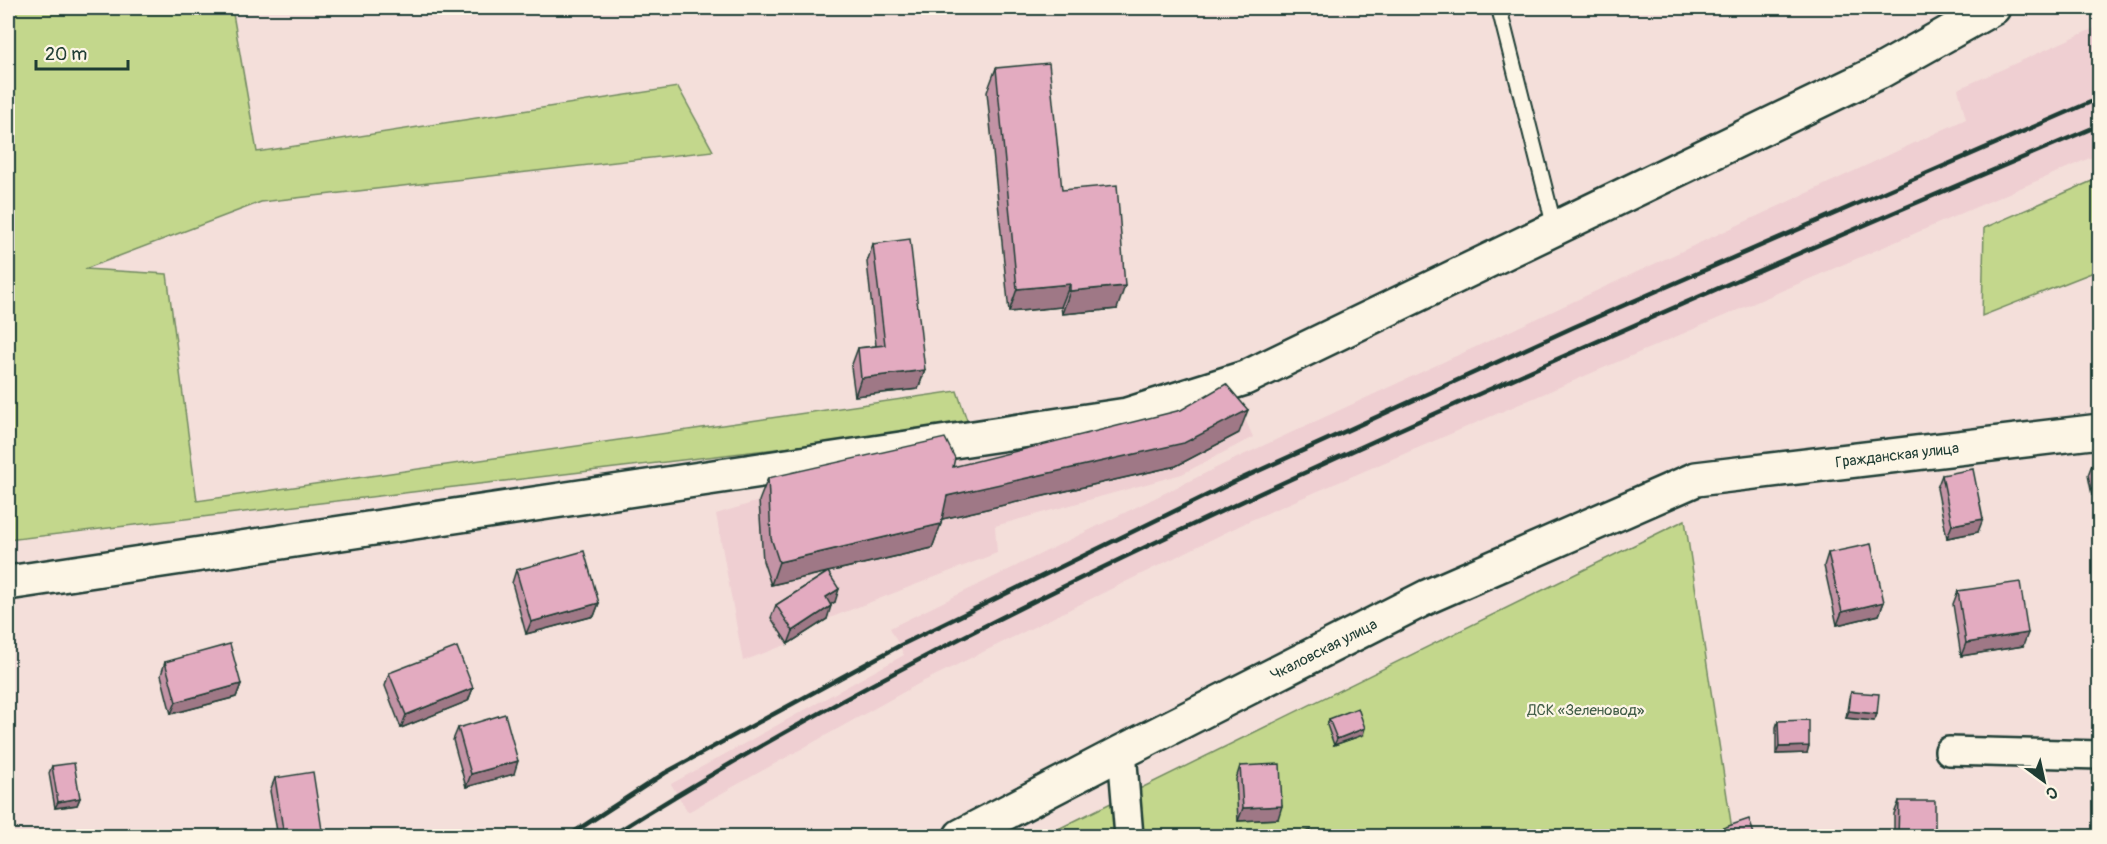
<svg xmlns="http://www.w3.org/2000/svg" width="2107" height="844" font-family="Pangolin,sans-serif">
	<rect width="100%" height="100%" fill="#f4dfda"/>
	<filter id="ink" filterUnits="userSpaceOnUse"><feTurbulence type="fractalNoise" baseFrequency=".0167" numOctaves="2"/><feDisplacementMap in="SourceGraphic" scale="12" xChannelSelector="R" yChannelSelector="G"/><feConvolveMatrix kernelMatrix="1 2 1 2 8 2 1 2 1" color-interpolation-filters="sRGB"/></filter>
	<g filter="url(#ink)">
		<!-- built -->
		<g fill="#efcfd2">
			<polygon points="2099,26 2099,154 1251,520 920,683 688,812 671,784 904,655 890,628 1226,463 1966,119 1958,89"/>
			<polygon points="1231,387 1253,437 1182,474 995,526 997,553 827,619 788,644 743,661 716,514 759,501 936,462 1137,425"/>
		</g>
		<!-- green -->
		<g fill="#c3d78c" stroke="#718a60" stroke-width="1.5">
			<polygon points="8,8 232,8 257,152 678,87 713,151 261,202 85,269 167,274 197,501 957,391 969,426 8,540"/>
			<polygon points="2099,178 2099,270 1982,316 1984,228"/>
			<polygon points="1685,520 1733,836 1044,836"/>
		</g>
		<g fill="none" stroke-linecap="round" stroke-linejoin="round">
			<!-- lane casing -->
			<g stroke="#1f3d34" stroke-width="18">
				<polyline id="lane" points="1499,8 1555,229"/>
			</g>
			<!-- street casing -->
			<g stroke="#1f3d34" stroke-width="32">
				<g id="street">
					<polyline points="1949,751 2100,755"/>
					<polyline points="1122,752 1129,836"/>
				</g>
			</g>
			<!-- secondary casing -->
			<g stroke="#1f3d34" stroke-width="38">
				<g id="secondary">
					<polyline points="8,583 1127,415 1245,378 1879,72 1993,8"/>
					<path id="s1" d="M 961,836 L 1122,752 L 1429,596 L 1696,479 L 2100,431"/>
				</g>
			</g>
			<!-- lane -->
			<use href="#lane" stroke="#fcf5e5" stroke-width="14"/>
			<!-- street -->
			<use href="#street" stroke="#fcf5e5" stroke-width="27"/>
			<!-- secondary -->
			<use href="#secondary" stroke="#fcf5e5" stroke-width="33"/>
			<!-- rail -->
			<g stroke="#1f3d34" stroke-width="4.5">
				<polyline points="568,836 665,773 899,646 1234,482 1574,327 2100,98"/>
				<path d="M 611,836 C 858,680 1126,553 1392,433 C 1627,327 1862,225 2100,125"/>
			</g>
		</g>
		<!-- wall -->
		<g fill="#c393a5" stroke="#1f3d34" stroke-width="1.5">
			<polygon points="996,68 1062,190 1117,309 1062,314 1061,307 1009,312 987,92"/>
			<polygon points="873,244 925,370 918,389 855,396 851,367 858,348 876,346 867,262"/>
			<polygon points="1239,433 1176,466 942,519 932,548 828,572 835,602 830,604 827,619 788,644 771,618 776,605 828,572 771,585 763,561 759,501 768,478 953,467"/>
			<polygon points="2100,461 2100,493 2092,495 2088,475 2093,462"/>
			<polygon points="1942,475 1978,532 1947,538 1937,488"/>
			<polygon points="1828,553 1884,602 1879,615 1837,625 1824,566"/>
			<polygon points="516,570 599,603 594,616 526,634 512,583"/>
			<polygon points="1958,591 2023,646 1961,656 1953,604"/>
			<polygon points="165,662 241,684 236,697 171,714 161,675"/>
			<polygon points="389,673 473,688 468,701 401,728 385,686"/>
			<polygon points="1851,692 1877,714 1874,721 1846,718 1849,698"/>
			<polygon points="1329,719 1363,735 1334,745 1327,725"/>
			<polygon points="1778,721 1807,753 1776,754 1776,727"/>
			<polygon points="458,728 514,774 466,787 453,740"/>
			<polygon points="52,766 80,798 77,805 55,808 49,773"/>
			<polygon points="1240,766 1278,819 1238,821 1236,779"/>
			<polygon points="275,778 322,830 320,837 278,837 270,791"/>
			<polygon points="1899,801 1935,837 1894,837 1894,814"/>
		</g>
		<!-- shaded-wall -->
		<g fill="#9f7886" stroke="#1f3d34" stroke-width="1.5">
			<polygon points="1070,284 1061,307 1009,312 1017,289"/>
			<polygon points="1125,286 1117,309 1062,314 1070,291"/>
			<polygon points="925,370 918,389 855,396 861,378"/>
			<polygon points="1248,410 1239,433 1176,466 938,520 947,496"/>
			<polygon points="2100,481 2100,493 2092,495 2097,482"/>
			<polygon points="1983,519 1978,532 1947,538 1952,525"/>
			<polygon points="941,524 932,548 771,585 779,562"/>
			<polygon points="839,589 835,602 821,610 826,597"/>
			<polygon points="1884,602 1879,615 1837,625 1842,612"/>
			<polygon points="599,603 594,616 526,634 531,622"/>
			<polygon points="831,606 827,619 788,644 793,631"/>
			<polygon points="2028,633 2023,646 1961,656 1966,643"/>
			<polygon points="241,684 236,697 171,714 176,702"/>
			<polygon points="473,688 468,701 401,728 406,715"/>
			<polygon points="1849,711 1877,714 1874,721 1846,718"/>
			<polygon points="1365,728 1363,735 1334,745 1337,739"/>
			<polygon points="1809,746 1807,753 1776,754 1779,747"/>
			<polygon points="518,761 514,774 466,787 471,774"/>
			<polygon points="80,798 77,805 55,808 58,802"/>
			<polygon points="1282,806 1278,819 1238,821 1243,808"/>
			<polygon points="322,830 320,837 284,837"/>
		</g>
		<!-- building -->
		<g fill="#e3abc0" stroke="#1f3d34" stroke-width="1.5">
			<polygon points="1049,63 1062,190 1117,185 1125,286 1070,291 1070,284 1017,289 996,68"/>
			<polygon points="910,239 925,370 861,378 858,348 885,345 873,244"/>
			<polygon points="1226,384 1248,410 1184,443 947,496 941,524 779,562 771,538 768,478 945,438 955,458 953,467 1181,410"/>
			<polygon points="2100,461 2100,481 2097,482 2093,462"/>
			<polygon points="1973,469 1983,519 1952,525 1942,475"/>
			<polygon points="1871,544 1884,602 1842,612 1828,553"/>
			<polygon points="584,551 599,603 531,622 516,570"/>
			<polygon points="828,572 839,589 826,597 831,606 793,631 776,605"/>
			<polygon points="2020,582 2028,633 1966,643 1958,591"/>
			<polygon points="230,644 241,684 176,702 165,662"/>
			<polygon points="457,647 473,688 406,715 389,673"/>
			<polygon points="1851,692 1879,694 1877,714 1849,711"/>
			<polygon points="1358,708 1365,728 1337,739 1329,719"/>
			<polygon points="505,714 518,761 471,774 458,728"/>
			<polygon points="1809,720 1809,746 1779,747 1778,721"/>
			<polygon points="74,763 80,798 58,802 52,766"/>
			<polygon points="1280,764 1282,806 1243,808 1240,766"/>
			<polygon points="313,772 322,830 284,836 275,778"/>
			<polygon points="1899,801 1935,801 1935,837 1898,837"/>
			<polygon points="1749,819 1755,837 1715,837 1714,831"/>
			<polygon points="1311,830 1313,837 1285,837"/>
		</g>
	</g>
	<g text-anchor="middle" stroke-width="4.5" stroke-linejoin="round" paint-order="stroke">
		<!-- street labels -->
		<g font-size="15" fill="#1f3d34" stroke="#fcf5e5">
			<text dy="5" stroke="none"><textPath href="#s1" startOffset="1020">Гражданская улица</textPath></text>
			<text dy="5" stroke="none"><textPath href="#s1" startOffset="408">Чкаловская улица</textPath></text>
		</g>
		<!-- park labels -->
		<g font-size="15" fill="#405c46" stroke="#fcf5e5">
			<text x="1586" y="715">ДСК «Зеленовод»</text>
		</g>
	</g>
	<!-- margin -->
	<rect width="2107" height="844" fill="none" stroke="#fcf5e5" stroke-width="30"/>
	<rect x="15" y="15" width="2077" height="814" fill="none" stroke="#1f3d34" stroke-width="2" filter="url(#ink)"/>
	<!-- north arrow -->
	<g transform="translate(2044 781) rotate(147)" stroke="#fcf5e5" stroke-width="4.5" paint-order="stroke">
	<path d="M0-4.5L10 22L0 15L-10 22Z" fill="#1f3d34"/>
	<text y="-9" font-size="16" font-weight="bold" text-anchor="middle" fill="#1f3d34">С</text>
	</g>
	<!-- scale -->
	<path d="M36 60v9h92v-9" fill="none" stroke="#1f3d34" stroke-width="3"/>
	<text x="45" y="60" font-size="18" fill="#1f3d34" stroke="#fcf5e5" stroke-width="4.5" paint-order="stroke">20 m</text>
</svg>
